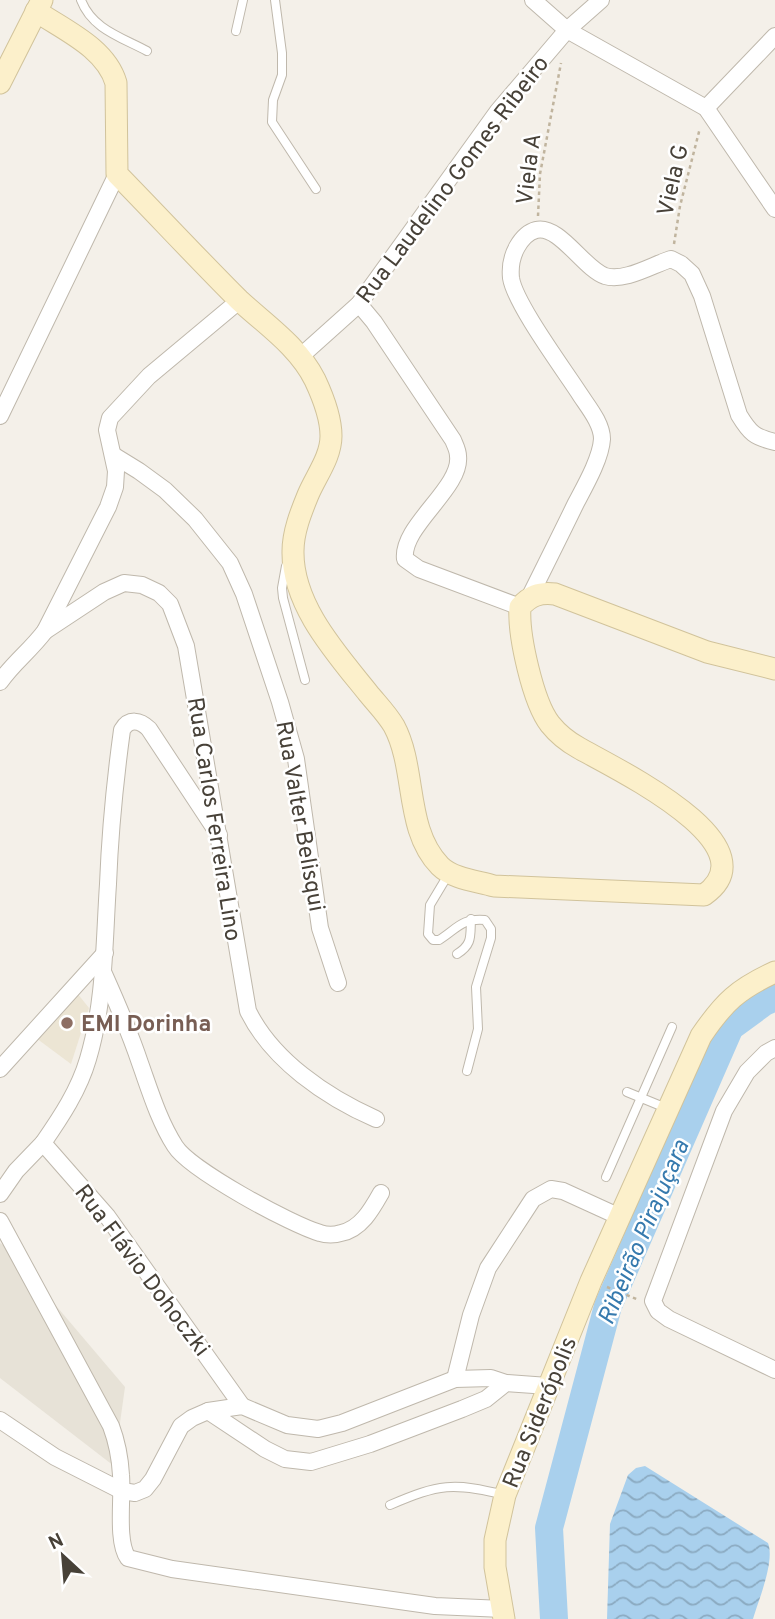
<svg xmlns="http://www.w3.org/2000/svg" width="775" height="1619" font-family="Overpass,sans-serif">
	<defs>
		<pattern id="water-waves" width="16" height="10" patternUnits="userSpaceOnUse" patternTransform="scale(1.75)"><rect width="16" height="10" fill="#a9d0ed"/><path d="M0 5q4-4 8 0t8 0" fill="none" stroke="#8baac1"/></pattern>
	</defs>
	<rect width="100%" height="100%" fill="#f4f0e9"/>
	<!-- residential -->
	<polygon fill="#e7e2d7" points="0,1243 7,1248 125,1387 114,1466 0,1378"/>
	<!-- education -->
	<polygon fill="#ece5d4" points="77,993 89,1008 71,1064 36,1038"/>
	<!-- water -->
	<path fill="url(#water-waves)" d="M 645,1466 L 768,1543 C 775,1561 759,1599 753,1619 L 607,1619 L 610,1524 L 628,1475 L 636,1468 Z"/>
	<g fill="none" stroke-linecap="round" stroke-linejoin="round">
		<!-- river -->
		<polyline stroke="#a9d0ed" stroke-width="28" points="554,1619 549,1528 608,1306 730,1027 764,1002 775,997"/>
		<!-- lane casing -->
		<g stroke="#bfb8ac" stroke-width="10">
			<g id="lane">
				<path d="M 81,0 C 92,29 121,37 147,51"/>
				<polyline points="275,0 282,53 282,75 273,100 272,122 316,189"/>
				<polyline points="236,31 243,0"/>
				<polyline points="286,566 282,588 283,598 305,680"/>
				<path d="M 448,875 L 430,905 L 428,934 L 433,940 L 439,940 C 457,929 461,918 485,920 L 491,929 L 491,938 L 476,987 L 478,1029 L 467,1071"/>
				<path d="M 457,954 C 473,944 470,936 471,919"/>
				<polyline points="627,1092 666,1108"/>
				<polyline points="606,1177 672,1027"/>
				<path d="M 390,1505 C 439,1484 453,1482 505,1495"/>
			</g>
		</g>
		<!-- street casing -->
		<g stroke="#bfb8ac" stroke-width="18">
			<g id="street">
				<polyline points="533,0 567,30 706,108 775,209"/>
				<polyline points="706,108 775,36"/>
				<path d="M 359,304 L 374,322 L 453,440 C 455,445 458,450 458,456 C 462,488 401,526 405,559 L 419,569 L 520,607"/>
				<polyline points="301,356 359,304 498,111 567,30 601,0"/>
				<polyline points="0,416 117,174"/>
				<polyline points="113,455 139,471 165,490 195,519 230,563 244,594 280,702 296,759 320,928 338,983"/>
				<path d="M 529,598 C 545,566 561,534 576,503 C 585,486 601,458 602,439 C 602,424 589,408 581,396 C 565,371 515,304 511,278 C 510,268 512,256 517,247 C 521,240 528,232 536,230 C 559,224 584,269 605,276 C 625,282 652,265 671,259 L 681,264 L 692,274 L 702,296 L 739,415 C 750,433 754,437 775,442"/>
				<path d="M 45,631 L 104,592 L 124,583 L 142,585 L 159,593 L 170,604 L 186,646 L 248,1011 C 272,1060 326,1097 376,1119"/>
				<path d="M 0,682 C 13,663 31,650 45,631 L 108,507 L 115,487 L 116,471 L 107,430 L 110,418 L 149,376 L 240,300"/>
				<path d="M 219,835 L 149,729 C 140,720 129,718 122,730 C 115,781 110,833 108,884 C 104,943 105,1002 88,1059 C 79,1090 61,1117 43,1143 L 107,1216 L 242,1406"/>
				<path d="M 104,974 C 117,1003 130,1033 140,1063 C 150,1091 159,1121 175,1146 C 190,1170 292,1225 320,1233 C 326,1235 335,1235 341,1233 C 361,1229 372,1209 381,1193"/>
				<polyline points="775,1048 766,1053 747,1072 724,1111 653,1301 658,1311 669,1319 775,1370"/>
				<polyline points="0,1069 105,953"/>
				<polyline points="0,1194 16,1171 43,1143"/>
				<path d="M 0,1221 L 111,1426 C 117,1442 120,1457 121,1475 C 123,1496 116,1542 128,1558 L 172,1569 L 435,1606 L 503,1609"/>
				<polyline points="455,1379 471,1315 488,1268 533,1199 551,1189 563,1191 620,1217"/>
				<polyline points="208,1411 265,1449 285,1459 311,1462 370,1444 462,1409 486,1399 506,1383"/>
				<polyline points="0,1420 55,1457 122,1491 135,1493 145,1489 153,1479 181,1426 192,1418 208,1411 242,1406 287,1425 318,1429 342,1423 455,1379 491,1378 506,1383 548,1386"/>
			</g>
		</g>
		<!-- secondary casing -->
		<g stroke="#d1c39b" stroke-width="23">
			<g id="secondary">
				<path d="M 36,11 C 64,30 106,48 116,83 L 117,174 C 158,216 198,259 239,300 C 266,325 298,346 315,380 C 323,397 331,417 331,436 C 331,457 316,476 308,495 C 301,512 293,532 293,551 C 292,605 336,653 368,693 C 377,704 387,714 394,726 C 417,769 404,829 440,866 C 453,879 477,881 494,886 L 704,895 C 775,845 616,769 579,748 C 568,742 558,734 550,724 C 533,702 518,635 520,607 C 530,596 539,592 555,594 L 707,652 L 775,669"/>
				<polyline points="0,83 42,0"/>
				<path d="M 504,1619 L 495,1567 L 495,1540 L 505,1495 L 591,1281 L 701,1036 C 724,1002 738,989 775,972"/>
			</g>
		</g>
		<!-- path -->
		<g stroke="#c0b49e" stroke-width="2.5" stroke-dasharray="3.5 3.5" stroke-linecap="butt">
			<polyline points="538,216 540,174 561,63"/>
			<polyline points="674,244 680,206 700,128"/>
			<polyline points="607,1287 639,1300"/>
		</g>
		<!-- lane -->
		<use href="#lane" stroke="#fff" stroke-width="8"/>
		<!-- street -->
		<use href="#street" stroke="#fff" stroke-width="16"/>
		<!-- secondary -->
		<use href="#secondary" stroke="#fcf0cb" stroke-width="21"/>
	</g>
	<!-- markers -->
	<circle fill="#8d6e63" stroke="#fff" stroke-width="2.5" cx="67" cy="1023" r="7"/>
	<g text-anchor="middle" stroke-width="5" stroke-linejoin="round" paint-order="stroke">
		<!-- street labels -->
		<g font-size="23" fill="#474138" stroke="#fff">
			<text transform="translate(528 169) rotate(-83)" y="8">Viela A</text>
			<text transform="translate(452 179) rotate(-53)" y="8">Rua Laudelino Gomes Ribeiro</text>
			<text transform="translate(672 180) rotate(-77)" y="8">Viela G</text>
			<text transform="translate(301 816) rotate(80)" y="8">Rua Valter Belisqui</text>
			<text transform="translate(215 819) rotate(81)" y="8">Rua Carlos Ferreira Lino</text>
			<text transform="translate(143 1270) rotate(53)" y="8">Rua Flávio Dohoczki</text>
			<text transform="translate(539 1412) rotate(-68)" y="8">Rua Siderópolis</text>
		</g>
		<!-- education labels -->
		<g font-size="23" font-weight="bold" fill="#785e54" stroke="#fff" text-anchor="start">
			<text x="81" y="1031">EMI Dorinha</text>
		</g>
		<!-- water labels -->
		<g font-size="24" font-style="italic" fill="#367aae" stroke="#fff">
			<text transform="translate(643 1232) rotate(-67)" y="8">Ribeirão Pirajuçara</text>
		</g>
	</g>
	<!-- north arrow -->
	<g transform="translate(63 1556) rotate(334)" stroke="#ffffff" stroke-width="5" paint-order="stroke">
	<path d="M0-5L12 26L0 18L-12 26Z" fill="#474138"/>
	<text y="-10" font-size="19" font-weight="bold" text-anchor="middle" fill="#474138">N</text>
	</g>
</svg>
